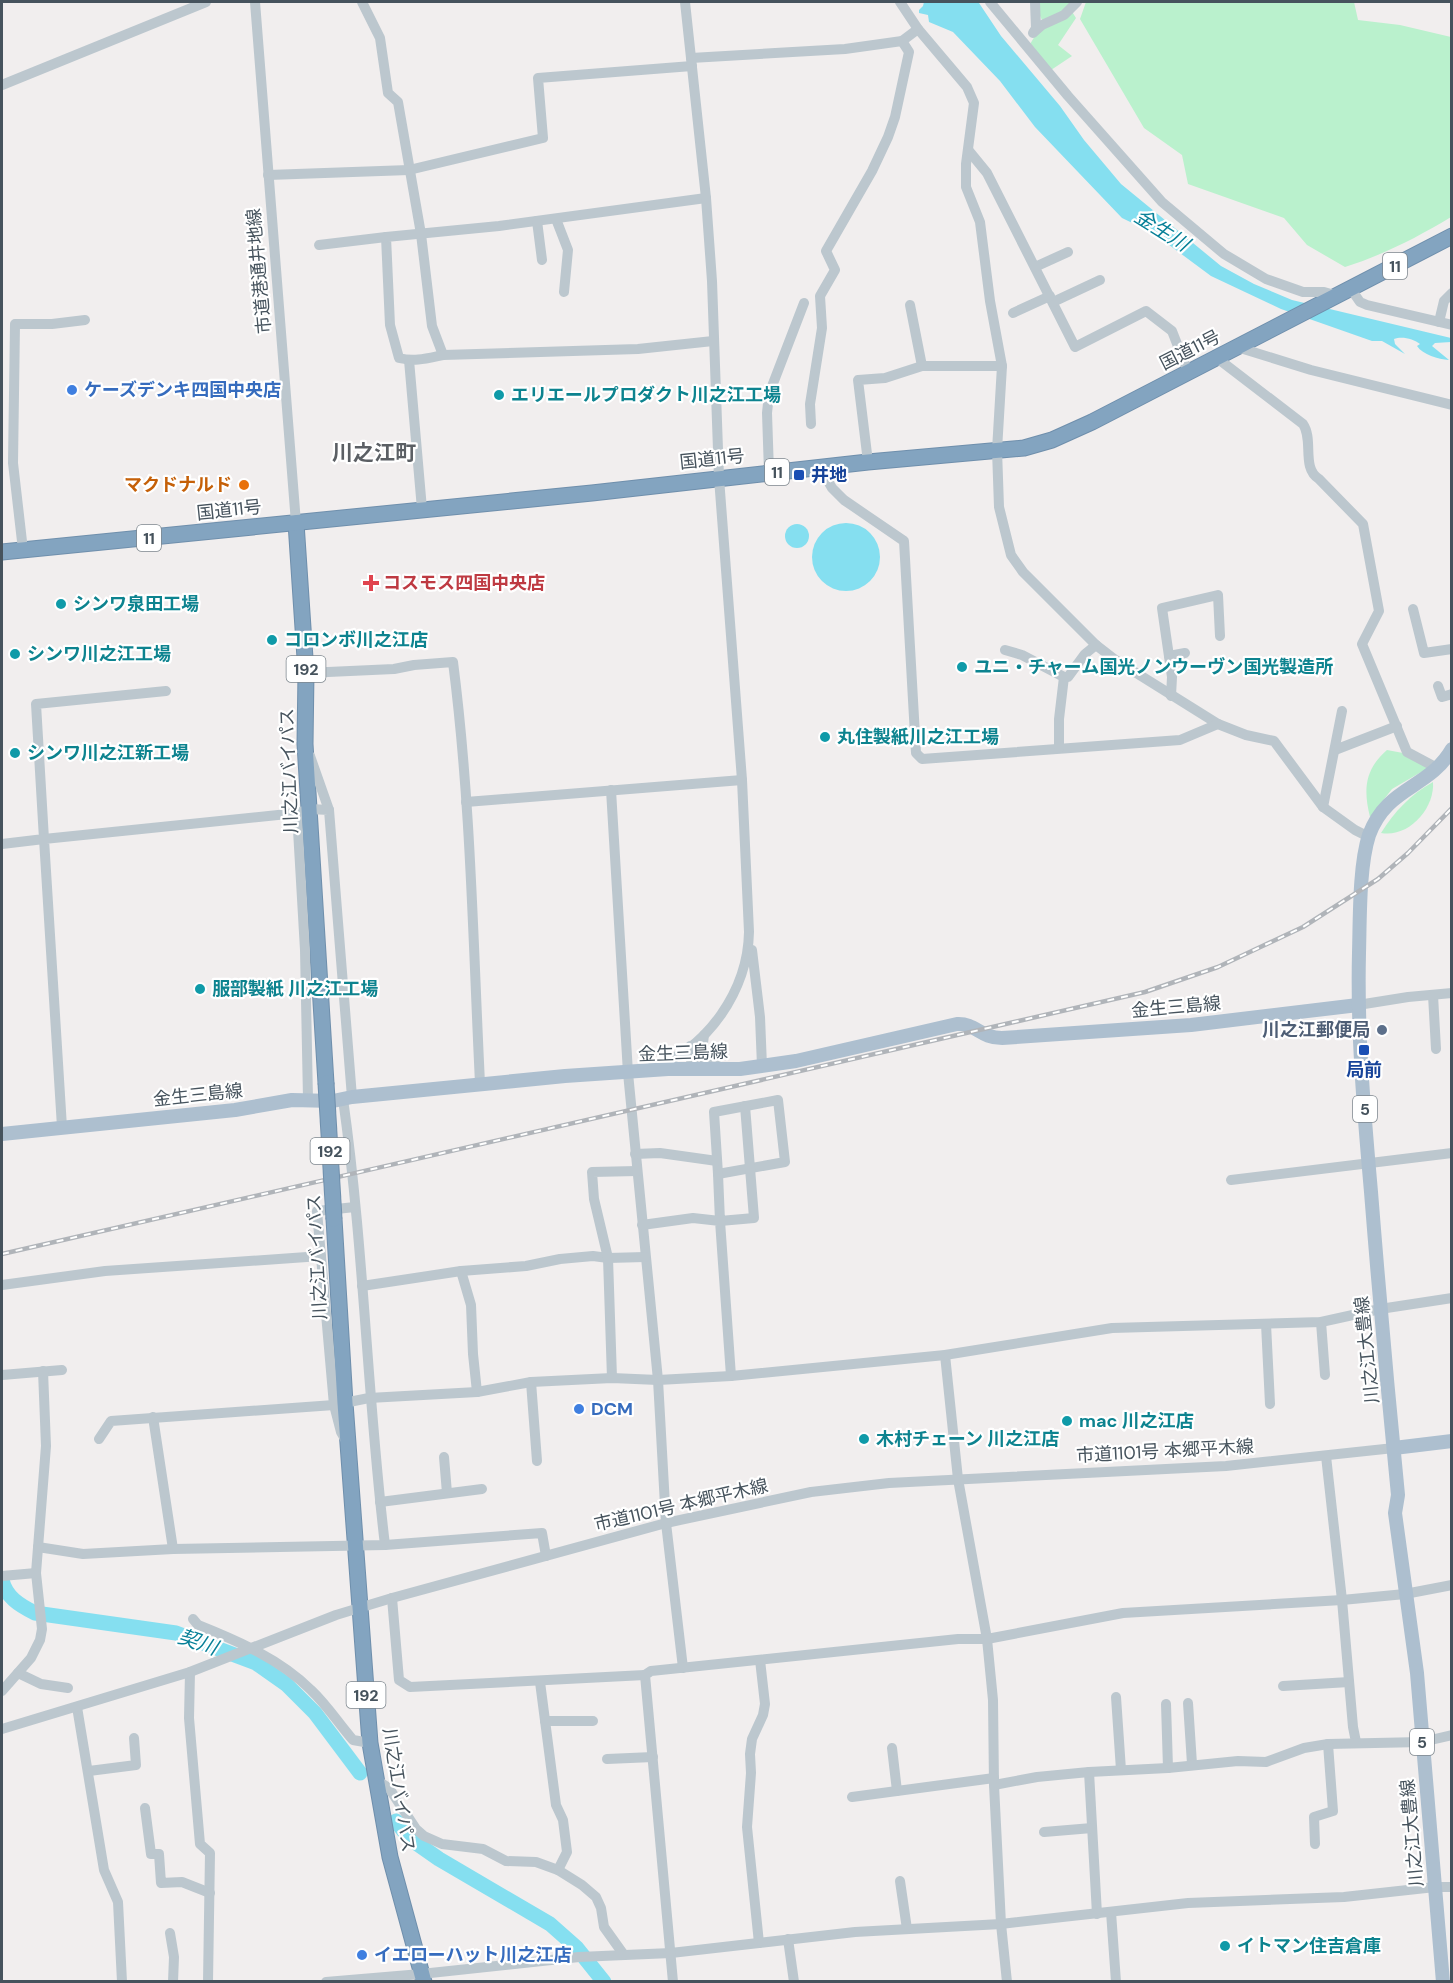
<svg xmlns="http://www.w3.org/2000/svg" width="1453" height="1983" font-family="'DM Sans','Noto Sans JP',sans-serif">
	<rect width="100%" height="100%" fill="#f1eeee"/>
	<!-- green -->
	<g fill="#baf1cd">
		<polygon points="1040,2 1073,2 1069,7 1076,18 1058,45 1072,56 1051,70 1029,46 1043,22 1039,14"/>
		<path d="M 1086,2 L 1354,2 L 1358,20 L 1400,25 L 1451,37 L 1451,217 C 1418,237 1383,255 1345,267 L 1307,245 L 1284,218 L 1188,184 L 1182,155 L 1144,128 L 1080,19 Z"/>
		<path d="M 1387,750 L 1403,753 L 1428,768 L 1392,789 L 1370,817 C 1363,789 1365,769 1387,750 Z"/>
		<path d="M 1433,782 C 1435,808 1409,838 1381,833 C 1395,811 1410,795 1433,782 Z"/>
	</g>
	<!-- water -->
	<g fill="#85dff0">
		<path d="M 924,2 L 979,3 L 1001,36 L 1060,106 L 1084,140 L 1121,184 L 1221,266 L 1254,284 L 1292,300 L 1451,338 L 1451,342 L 1435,343 L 1432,346 L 1449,360 C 1438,359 1423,355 1417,346 L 1420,344 C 1414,339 1402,336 1394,339 L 1395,344 L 1405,354 L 1382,341 L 1372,341 L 1281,309 L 1211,276 L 1153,233 L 1122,218 L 1035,127 L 1000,81 L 953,32 L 929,22 L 928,15 L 919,13 L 919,10 L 923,6 Z"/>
		<circle cx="846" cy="557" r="34"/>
		<circle cx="797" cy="536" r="12"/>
	</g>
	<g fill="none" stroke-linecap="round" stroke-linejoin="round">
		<!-- river -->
		<g stroke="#85dff0" stroke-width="15">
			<path d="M 2,1580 C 6,1597 19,1605 35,1613 L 176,1633 L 256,1663 L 286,1684 L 315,1713 L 360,1773"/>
			<polyline points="396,1821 409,1838 439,1859 550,1924 576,1947 604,1982"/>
		</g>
		<!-- highway casing -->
		<g stroke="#6f8fac" stroke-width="17">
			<g id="highway">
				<polyline points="296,523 306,673 305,744 326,1083"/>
				<polyline points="2,552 592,493 868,462 1024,448 1052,440 1092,422 1452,236"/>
				<polyline points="334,1219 345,1403 370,1743 390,1857 424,1982"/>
			</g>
		</g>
		<!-- minor -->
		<g stroke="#bcc7ce" stroke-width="10">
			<polyline points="255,2 296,523"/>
			<polyline points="362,2 380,38 388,93 398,102 421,234 432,326 443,355"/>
			<polyline points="900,2 918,29 967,87 974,103 966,164 966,187 980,222 990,301 1002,366 997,450 999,507 1011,555 1023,572 1096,645 1114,659 1218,724 1246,735 1274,741 1323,807 1355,830 1369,837"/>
			<polyline points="990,2 1068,96 1162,202 1224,254 1266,279 1303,292 1324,292 1338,296"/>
			<polyline points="1034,32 1042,25 1064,15 1077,2"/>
			<polyline points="1033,33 1036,28 1035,2"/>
			<polyline points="691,58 845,49 902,41 918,29"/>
			<polyline points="2,85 206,2"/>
			<polyline points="969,151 987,173 1075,347 1146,311 1172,331 1188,372"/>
			<polyline points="268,175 409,170 543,138 538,78 692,66"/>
			<path d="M 706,198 L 499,226 L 386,237 L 390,325 L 399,358 C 415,362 428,358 443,355 L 638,349 L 713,341"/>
			<polyline points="556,219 568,250 564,292"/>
			<polyline points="537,221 542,260"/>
			<polyline points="319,245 386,237"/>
			<polyline points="1035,267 1068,252"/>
			<polyline points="1351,289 1360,302 1367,305 1452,325"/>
			<polyline points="1053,302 1100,280"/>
			<polyline points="910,305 922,366"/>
			<polyline points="1013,313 1050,296"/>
			<polyline points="1439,322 1444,301 1452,293"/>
			<polyline points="1237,347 1311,370 1452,405"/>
			<path d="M 1217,358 L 1303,424 C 1314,440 1301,468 1319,479 L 1363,524 L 1379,611 L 1362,644 L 1407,752 L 1437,768"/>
			<polyline points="409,360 422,509"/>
			<polyline points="811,424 810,404 822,328 820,296 835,270 826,251 872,171 888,137 895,117 909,52 902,41"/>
			<polyline points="868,462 858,380 885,378 922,366 1002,366"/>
			<polyline points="820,467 832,488 844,500 904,541 916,753 922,759 1180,740 1218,724"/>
			<polyline points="769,472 767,413 769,394 804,303"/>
			<polyline points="23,550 13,463 15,324 52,324 85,320"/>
			<polyline points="1413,609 1424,653 1452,649"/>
			<polyline points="1005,650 1022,655 1064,677 1059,719 1059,748"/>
			<polyline points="1169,656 1185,653"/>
			<path d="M 306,673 L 394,669 L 414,665 L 453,662 C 471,802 473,943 480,1083"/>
			<polyline points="1064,677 1068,677 1085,654 1096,645"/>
			<polyline points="1438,686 1442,697 1452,694"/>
			<polyline points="1171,696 1172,677 1162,608 1218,595 1220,636"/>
			<polyline points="1335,750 1397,726"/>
			<polyline points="310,756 329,810"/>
			<polyline points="611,790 628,1073 658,1380 666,1523 683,1668"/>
			<polyline points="466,802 742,780"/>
			<polyline points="1323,807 1342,711"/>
			<polyline points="2,844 44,839 36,704 166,691"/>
			<polyline points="752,950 760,1017 762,1066"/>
			<polyline points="1433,995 1436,1049"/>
			<polyline points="1358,1005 1408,997 1452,993"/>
			<polyline points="704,1035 702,1051 704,1059 720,1067"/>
			<path d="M 690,1046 C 688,1057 690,1061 698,1068"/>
			<path d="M 652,1067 C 708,1050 748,989 749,932 L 742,780 L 719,478 L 712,281 L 706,198 L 685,2"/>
			<polyline points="308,1099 305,950 297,813 310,809 329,810 352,1097"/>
			<path d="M 343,1099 C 364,1247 367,1396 385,1545"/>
			<polygon points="778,1100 785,1162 718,1174 714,1112"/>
			<polyline points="62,1127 44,839 297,813"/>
			<polyline points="635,1154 660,1153 717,1161"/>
			<polyline points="718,1174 720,1221 754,1218 745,1106"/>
			<polyline points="1231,1180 1452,1153"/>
			<polyline points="642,1225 693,1218 720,1221 731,1376"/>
			<polyline points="461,1271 526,1266 560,1259 593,1256 608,1258 645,1257"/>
			<polyline points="2,1285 105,1271 321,1256"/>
			<polyline points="362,1286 461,1271 471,1305 473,1354 477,1392"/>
			<polyline points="1321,1322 1325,1375"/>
			<polyline points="1266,1324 1270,1404"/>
			<polyline points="945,1355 958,1479 987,1639 993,1700 994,1785 1001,1924 1007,1982"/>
			<polyline points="2,1375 62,1370"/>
			<polyline points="612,1378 608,1258 594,1199 592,1172 637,1171"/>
			<polyline points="531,1382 537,1461"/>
			<polyline points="153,1417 173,1549"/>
			<polyline points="99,1439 111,1421 334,1405 369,1398 477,1392 531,1382 612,1378 658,1380 731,1376 945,1355 1112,1328 1321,1322 1380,1309 1452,1298"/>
			<polyline points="345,1439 341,1432 334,1405 317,1211 355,1207"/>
			<polyline points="1326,1456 1342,1600 1353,1727 1356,1742"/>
			<polyline points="444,1457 447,1493"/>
			<polyline points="380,1502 482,1489"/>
			<polyline points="38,1547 83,1554 173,1549 385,1545 542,1533 546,1556"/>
			<polyline points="2,1576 36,1573"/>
			<polyline points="392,1598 399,1680 410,1687 645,1675"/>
			<path d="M 193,1619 L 198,1625 C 238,1641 280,1659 311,1690 C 327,1705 339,1724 353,1740 L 370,1743"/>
			<polyline points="190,1672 189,1718 200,1844 210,1853 208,1982"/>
			<polyline points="18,1673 41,1684 68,1688"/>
			<polyline points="540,1682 556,1805 563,1820 567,1852 558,1870"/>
			<polyline points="1283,1686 1349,1682"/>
			<polyline points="2,1691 31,1658 40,1640 42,1629 36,1573 46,1446 43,1371"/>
			<polyline points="1116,1697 1121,1770"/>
			<polyline points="1188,1703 1192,1764"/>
			<polyline points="1166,1704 1168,1768"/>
			<polyline points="77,1707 104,1870 118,1902 122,1982"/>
			<polyline points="545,1721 593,1721"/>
			<polyline points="2,1729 190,1672 336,1615 392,1598 666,1523 811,1492 889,1483 1226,1466 1394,1448"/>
			<polyline points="892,1748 897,1791"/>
			<polyline points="607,1759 653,1757"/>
			<polyline points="89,1771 136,1765 134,1738"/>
			<polyline points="1089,1772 1097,1914"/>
			<polyline points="376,1780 389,1788 416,1829 424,1836 442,1844 483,1849 506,1861 536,1862 558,1870 582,1885 596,1897 601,1908 604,1927 624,1955"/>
			<polyline points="994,1785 1037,1777 1089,1772 1168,1768 1238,1761 1266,1762 1304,1748 1328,1744 1422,1742 1452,1735"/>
			<polyline points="852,1797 994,1778"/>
			<polyline points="145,1808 151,1854 159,1854 161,1883 182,1882 210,1893"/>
			<polyline points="1044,1832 1092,1828"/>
			<polyline points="1315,1844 1314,1817 1333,1811 1328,1744"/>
			<polyline points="900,1881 907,1929"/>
			<polyline points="1111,1912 1116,1982"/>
			<polyline points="170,1933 174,1957 173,1982"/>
			<polyline points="788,1939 794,1982"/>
			<polyline points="759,1943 747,1827 751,1773 750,1754 752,1739 763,1715 765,1704 760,1660"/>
			<polyline points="326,1982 421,1974 579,1957 671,1953 855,1932 1001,1924 1188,1903 1344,1897 1435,1887 1452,1887"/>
			<polyline points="673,1982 645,1675 651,1671 958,1639 987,1639 1123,1613 1342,1600 1405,1594 1452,1585"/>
		</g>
		<!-- major -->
		<g stroke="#adbfcf" stroke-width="14">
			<path d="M 2,1134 L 235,1110 L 292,1100 L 333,1101 L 352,1097 L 565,1076 L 668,1069 L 740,1069 L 796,1061 L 957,1024 C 976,1023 980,1038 1002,1038 L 1191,1025 L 1358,1005"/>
			<polyline points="1394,1448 1452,1441"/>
			<path d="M 1443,1982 L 1417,1673 L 1395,1513 L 1398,1495 C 1388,1394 1379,1293 1371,1192 C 1364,1112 1357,1033 1359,953 C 1360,919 1359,866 1369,835 C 1387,786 1429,789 1452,749"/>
		</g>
		<!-- highway -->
		<use href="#highway" stroke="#83a4c0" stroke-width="15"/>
		<!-- rail casing -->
		<g stroke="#b0b4b9" stroke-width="4.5">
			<polyline id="rail" points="2,1254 1145,992 1218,967 1303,927 1378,879 1408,853 1452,808"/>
		</g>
		<!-- rail -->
		<use href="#rail" stroke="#fff" stroke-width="2" stroke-dasharray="7" stroke-linecap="butt"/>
		<!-- highway-bridge casing -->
		<g stroke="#6f8fac" stroke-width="17" stroke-linecap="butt">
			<polyline id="highway-bridge" points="326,1083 334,1219"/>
		</g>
		<!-- highway-bridge -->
		<use href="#highway-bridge" stroke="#83a4c0" stroke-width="15"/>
	</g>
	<!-- markers -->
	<g fill="#3f7fe0" stroke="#fff" stroke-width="2">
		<circle cx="72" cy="390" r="6"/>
		<circle cx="579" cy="1409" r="6"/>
		<circle cx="362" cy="1955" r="6"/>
	</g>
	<g fill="#0f9aa8" stroke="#fff" stroke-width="2">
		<circle cx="499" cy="395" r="6"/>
		<circle cx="61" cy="604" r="6"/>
		<circle cx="272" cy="640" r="6"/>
		<circle cx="15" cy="654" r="6"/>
		<circle cx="962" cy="667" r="6"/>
		<circle cx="825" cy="737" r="6"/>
		<circle cx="15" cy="753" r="6"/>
		<circle cx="200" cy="989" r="6"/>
		<circle cx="1067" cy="1421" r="6"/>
		<circle cx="864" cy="1439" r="6"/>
		<circle cx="1225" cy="1946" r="6"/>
	</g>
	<g fill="#1a4fb4" stroke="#fff" stroke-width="2">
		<rect x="793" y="469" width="12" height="12" rx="3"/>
		<rect x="1358" y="1044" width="12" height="12" rx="3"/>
	</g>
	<circle fill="#e8710a" stroke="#fff" stroke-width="2" cx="244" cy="485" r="6"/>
	<path fill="#e0444e" stroke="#fff" stroke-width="2" d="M368 574h6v6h6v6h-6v6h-6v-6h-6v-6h6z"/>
	<circle fill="#5c6f8a" stroke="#fff" stroke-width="2" cx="1382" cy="1030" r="6"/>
	<g text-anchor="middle" stroke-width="4.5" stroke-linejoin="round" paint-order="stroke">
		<!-- shield labels -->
		<g fill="#fff" stroke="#7e878e" stroke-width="1.5">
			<rect x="1383" y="253" width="24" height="26" rx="4.5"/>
			<rect x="765" y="459" width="24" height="26" rx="4.5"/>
			<rect x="137" y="525" width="24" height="26" rx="4.5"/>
			<rect x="286.5" y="656" width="39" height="26" rx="4.5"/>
			<rect x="1353" y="1096" width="24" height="26" rx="4.5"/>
			<rect x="310.5" y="1138" width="39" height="26" rx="4.5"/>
			<rect x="346.5" y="1682" width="39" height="26" rx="4.5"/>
			<rect x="1410" y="1729" width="24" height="26" rx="4.5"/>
		</g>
		<g font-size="16" font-weight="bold" fill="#46535d">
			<text x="1395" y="272">11</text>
			<text x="777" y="478">11</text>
			<text x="149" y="544">11</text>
			<text x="306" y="675">192</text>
			<text x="1365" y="1115">5</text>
			<text x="330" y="1157">192</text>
			<text x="366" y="1701">192</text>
			<text x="1422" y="1748">5</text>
		</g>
		<!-- street labels -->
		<g font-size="18" fill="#46535d" stroke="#fff">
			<text transform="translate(259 271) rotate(-95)" y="6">市道港通井地線</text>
			<text transform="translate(1190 350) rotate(-27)" y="6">国道11号</text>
			<text transform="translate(712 459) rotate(-6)" y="6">国道11号</text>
			<text transform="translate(229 510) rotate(-6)" y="6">国道11号</text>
			<text transform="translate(289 771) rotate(-92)" y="6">川之江バイパス</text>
			<text transform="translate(1176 1007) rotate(-5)" y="6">金生三島線</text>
			<text transform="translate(683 1053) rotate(-2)" y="6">金生三島線</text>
			<text transform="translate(198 1095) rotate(-6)" y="6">金生三島線</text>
			<text transform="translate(317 1257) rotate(-93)" y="6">川之江バイパス</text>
			<text transform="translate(1367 1350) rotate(-96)" y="6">川之江大豊線</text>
			<text transform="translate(1165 1451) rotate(-3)" y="6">市道1101号 本郷平木線</text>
			<text transform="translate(681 1505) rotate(-13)" y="6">市道1101号 本郷平木線</text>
			<text transform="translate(399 1790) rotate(81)" y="6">川之江バイパス</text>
			<text transform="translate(1412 1833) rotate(-95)" y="6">川之江大豊線</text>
		</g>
		<!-- shop labels -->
		<g font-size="18" font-weight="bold" fill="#366cbe" stroke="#fff" text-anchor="start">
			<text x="84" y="396">ケーズデンキ四国中央店</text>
			<text x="591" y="1415">DCM</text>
			<text x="374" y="1961">イエローハット川之江店</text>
		</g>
		<!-- culture labels -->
		<g font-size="18" font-weight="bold" fill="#0d838f" stroke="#fff" text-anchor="start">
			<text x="511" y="401">エリエールプロダクト川之江工場</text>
			<text x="73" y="610">シンワ泉田工場</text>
			<text x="284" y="646">コロンボ川之江店</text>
			<text x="27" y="660">シンワ川之江工場</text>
			<text x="974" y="673">ユニ・チャーム国光ノンウーヴン国光製造所</text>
			<text x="837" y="743">丸住製紙川之江工場</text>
			<text x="27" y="759">シンワ川之江新工場</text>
			<text x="212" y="995">服部製紙 川之江工場</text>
			<text x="1079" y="1427">mac 川之江店</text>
			<text x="876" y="1445">木村チェーン 川之江店</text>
			<text x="1237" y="1952">イトマン住吉倉庫</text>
		</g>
		<!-- transit labels -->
		<g font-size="18" font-weight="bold" fill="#164399" stroke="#fff" text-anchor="start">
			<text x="811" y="481">井地</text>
			<text x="1364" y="1076" text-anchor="middle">局前</text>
		</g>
		<!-- food labels -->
		<g font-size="18" font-weight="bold" fill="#c56008" stroke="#fff" text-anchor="end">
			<text x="232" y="491">マクドナルド</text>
		</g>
		<!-- health labels -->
		<g font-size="18" font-weight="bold" fill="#be3a42" stroke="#fff" text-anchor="start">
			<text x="383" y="589">コスモス四国中央店</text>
		</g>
		<!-- service labels -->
		<g font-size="18" font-weight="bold" fill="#4e5e75" stroke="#fff" text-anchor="end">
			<text x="1370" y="1036">川之江郵便局</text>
		</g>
		<!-- water labels -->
		<g font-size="20" font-style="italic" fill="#078098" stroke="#fff">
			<text transform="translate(1162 230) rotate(32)" y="7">金生川</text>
			<text transform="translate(198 1642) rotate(19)" y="7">契川</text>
		</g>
		<!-- quarter labels -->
		<g font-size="21" font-weight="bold" fill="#5b5f64" stroke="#fff">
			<text x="374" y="460">川之江町</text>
		</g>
	</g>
	<!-- border -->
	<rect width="1453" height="1983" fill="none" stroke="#46535d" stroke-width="6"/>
</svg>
